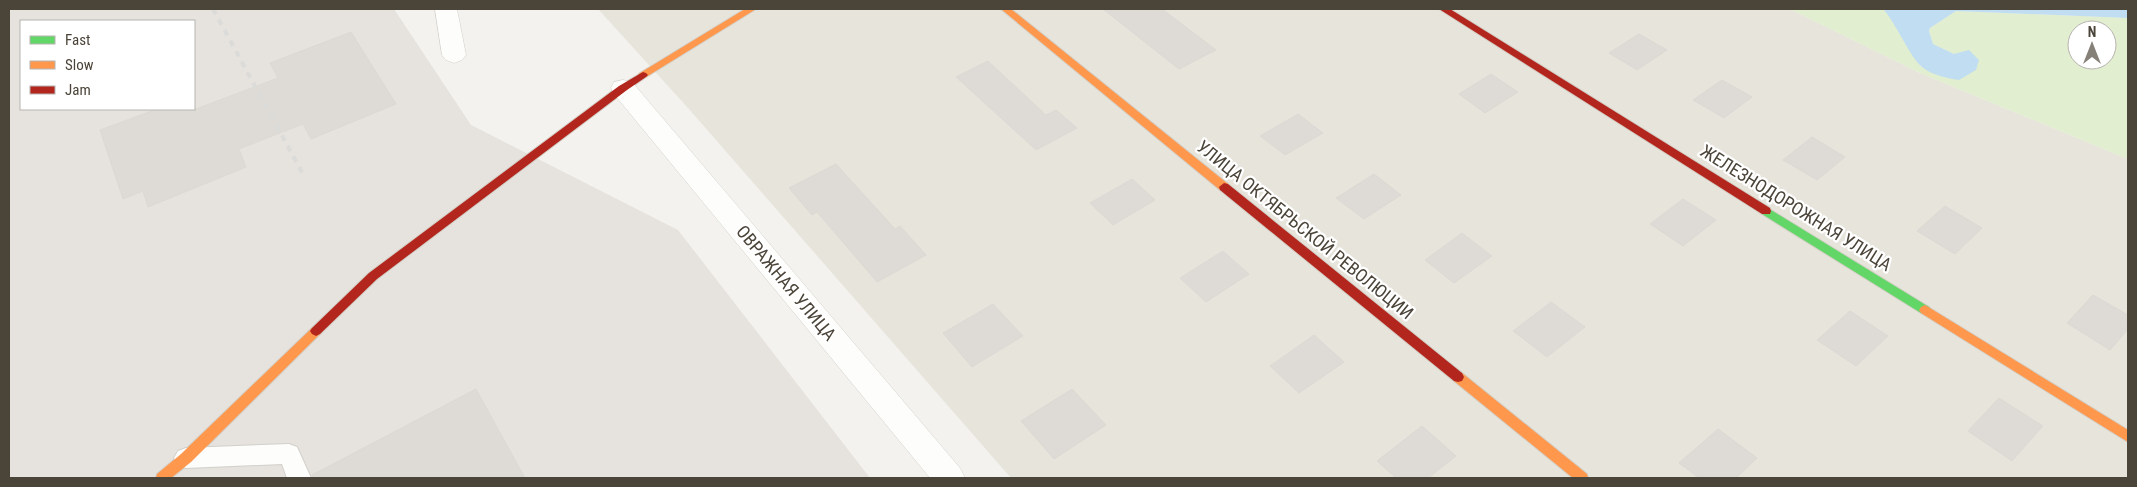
<svg xmlns="http://www.w3.org/2000/svg" width="2137" height="487" font-family="'Roboto Condensed',sans-serif">
	<rect width="100%" height="100%" fill="#f4f2ee"/>
	<!-- residential -->
	<polygon fill="#e7e4dc" points="598,9 1790,9 1920,73 2128,159 2128,478 1011,478 688,108"/>
	<!-- industrial -->
	<path fill="#e6e2de" fill-rule="evenodd" d="M 9,9 L 394,9 L 471,125 L 678,230 L 870,478 L 9,478 ZM 21,21 L 194,21 L 194,109 L 21,109 Z"/>
	<!-- green -->
	<path fill="#e1eecf" fill-rule="evenodd" d="M 1790,9 L 1883,9 L 1893,20 L 1921,67 L 1954,54 L 1933,44 L 1929,31 L 1930,28 L 1956,11 L 2128,18 L 2128,159 L 1920,73 ZM 2077,30 L 2107,30 L 2107,60 L 2077,60 Z"/>
	<!-- water -->
	<path fill="#c0ddf1" d="M 1883,9 L 2128,9 L 2128,18 L 1956,11 L 1930,28 L 1929,31 L 1933,44 L 1954,54 L 1969,50 L 1979,60 L 1976,70 L 1959,80 C 1946,78 1932,75 1922,67 C 1910,57 1896,23 1883,9 Z"/>
	<!-- building -->
	<g fill="#dedbd6" stroke="#dcd9d4">
		<polygon points="1103,9 1162,9 1216,50 1179,69"/>
		<polygon points="351,32 396,104 311,139 303,124 239,149 246,167 148,207 143,191 123,199 100,130 157,109 196,109 278,78 270,63"/>
		<polygon points="1639,34 1667,50 1637,70 1609,53"/>
		<polygon points="988,61 1046,115 1056,110 1077,128 1036,150 956,77"/>
		<polygon points="1491,74 1518,92 1485,113 1459,94"/>
		<polygon points="1722,80 1752,97 1724,118 1693,100"/>
		<polygon points="1298,114 1323,133 1285,155 1260,136"/>
		<polygon points="1812,137 1845,157 1817,180 1783,160"/>
		<polygon points="836,164 895,229 900,226 926,255 877,282 817,212 812,215 789,188"/>
		<polygon points="1374,174 1401,195 1364,219 1336,198"/>
		<polygon points="1132,179 1155,200 1113,225 1090,203"/>
		<polygon points="1683,199 1716,220 1683,246 1650,224"/>
		<polygon points="1945,206 1982,228 1955,254 1917,231"/>
		<polygon points="1462,233 1492,256 1454,283 1425,260"/>
		<polygon points="1223,251 1249,274 1206,302 1180,278"/>
		<polygon points="2093,295 2128,315 2128,329 2110,350 2067,323"/>
		<polygon points="1551,302 1585,327 1547,357 1513,331"/>
		<polygon points="993,304 1023,336 972,367 943,333"/>
		<polygon points="1850,311 1888,336 1856,366 1817,340"/>
		<polygon points="1314,335 1344,362 1299,393 1270,366"/>
		<polygon points="476,389 525,478 313,478 312,475"/>
		<polygon points="1072,389 1106,425 1054,459 1021,421"/>
		<polygon points="1999,398 2043,426 2012,461 1968,431"/>
		<polygon points="1422,426 1456,456 1428,478 1396,478 1377,461"/>
		<polygon points="1718,429 1757,458 1736,478 1699,478 1679,463"/>
	</g>
	<g fill="none" stroke-linecap="round" stroke-linejoin="round">
		<!-- lane casing -->
		<g stroke="#d2d0cb" stroke-width="2">
			<polygon id="lane" points="289,444 297,447 311,478 287,478 282,464 186,468 178,465 174,458 178,451 186,448"/>
		</g>
		<!-- street casing -->
		<g stroke="#d2d0cb" stroke-width="1">
			<g id="street">
				<polygon points="435,9 457,9 466,55 462,60 454,63 446,60 442,55"/>
				<polygon points="623,80 632,82 960,468 965,478 930,478 614,94 611,88 614,82"/>
			</g>
		</g>
		<!-- fast casing -->
		<g stroke="#d3cfc5" stroke-width="2">
			<polygon id="fast" points="1766,207 1929,307 1931,310 1929,313 1921,313 1762,214 1761,211"/>
		</g>
		<!-- slow casing -->
		<g stroke="#d3cfc5" stroke-width="2">
			<g id="slow">
				<polygon points="745,9 756,9 646,77 640,77 638,75 640,73"/>
				<polygon points="1001,9 1011,9 1228,184 1229,187 1228,190 1220,190"/>
				<polygon points="1925,305 2128,430 2128,442 1921,313 1919,310 1921,307"/>
				<polygon points="316,326 320,328 322,331 320,334 191,462 171,478 156,478 157,474 181,454 312,328"/>
				<polygon points="1458,372 1462,373 1587,474 1588,478 1573,478 1454,381 1452,377 1454,373"/>
			</g>
		</g>
		<!-- jam casing -->
		<g stroke="#d3cfc5" stroke-width="2">
			<g id="jam">
				<polygon points="1439,9 1450,9 1770,208 1771,211 1770,214 1762,214"/>
				<polygon points="643,72 646,73 648,75 646,77 627,90 377,279 320,334 316,336 312,334 310,331 312,328 369,273 619,86"/>
				<polygon points="1224,183 1228,184 1462,373 1464,377 1462,381 1458,382 1454,381 1220,190 1219,187"/>
			</g>
		</g>
		<!-- lane -->
		<use href="#lane" fill="#fdfdfc" fill-rule="evenodd"/>
		<!-- street -->
		<use href="#street" fill="#fdfdfc" fill-rule="evenodd"/>
		<!-- fast -->
		<use href="#fast" fill="#63d668" fill-rule="evenodd"/>
		<!-- slow -->
		<use href="#slow" fill="#ff974d" fill-rule="evenodd"/>
		<!-- jam -->
		<use href="#jam" fill="#b3261e" fill-rule="evenodd"/>
		<!-- rail -->
		<polyline stroke="#dbdbda" stroke-width="4" stroke-dasharray="6 6" stroke-linecap="butt" points="213,9 304,176"/>
	</g>
	<g text-anchor="middle" stroke-width="4.5" stroke-linejoin="round" paint-order="stroke">
		<!-- street labels -->
		<g font-size="18" fill="#4b4439" stroke="#fff">
			<text transform="translate(1796 208) rotate(32)" y="6">ЖЕЛЕЗНОДОРОЖНАЯ УЛИЦА</text>
			<text transform="translate(1305 230) rotate(39)" y="6">УЛИЦА ОКТЯБРЬСКОЙ РЕВОЛЮЦИИ</text>
			<text transform="translate(786 283) rotate(50)" y="6">ОВРАЖНАЯ УЛИЦА</text>
		</g>
	</g>
	<!-- border -->
	<rect width="2137" height="487" fill="none" stroke="#4b4439" stroke-width="20"/>
	<!-- legend -->
	<rect x="20" y="20" width="175" height="90" fill="#ffffff" stroke="#b7b4b0"/>
	<rect x="30" y="36" width="25" height="8" fill="#63d668" stroke="#b7b4b0"/>
	<text x="65" y="45" font-size="15" fill="#4b4439">Fast</text>
	<rect x="30" y="61" width="25" height="8" fill="#ff974d" stroke="#b7b4b0"/>
	<text x="65" y="70" font-size="15" fill="#4b4439">Slow</text>
	<rect x="30" y="86" width="25" height="8" fill="#b3261e" stroke="#b7b4b0"/>
	<text x="65" y="95" font-size="15" fill="#4b4439">Jam</text>
	<!-- north arrow -->
	<g transform="translate(2092 45)"><circle r="24" fill="#ffffff" stroke="#b7b4b0"/>
	<path d="M0-4L9 19L0 12L-9 19Z" fill="#868178"/>
	<text y="-8" font-size="14" font-weight="bold" text-anchor="middle" fill="#4b4439">N</text>
	</g>
</svg>
